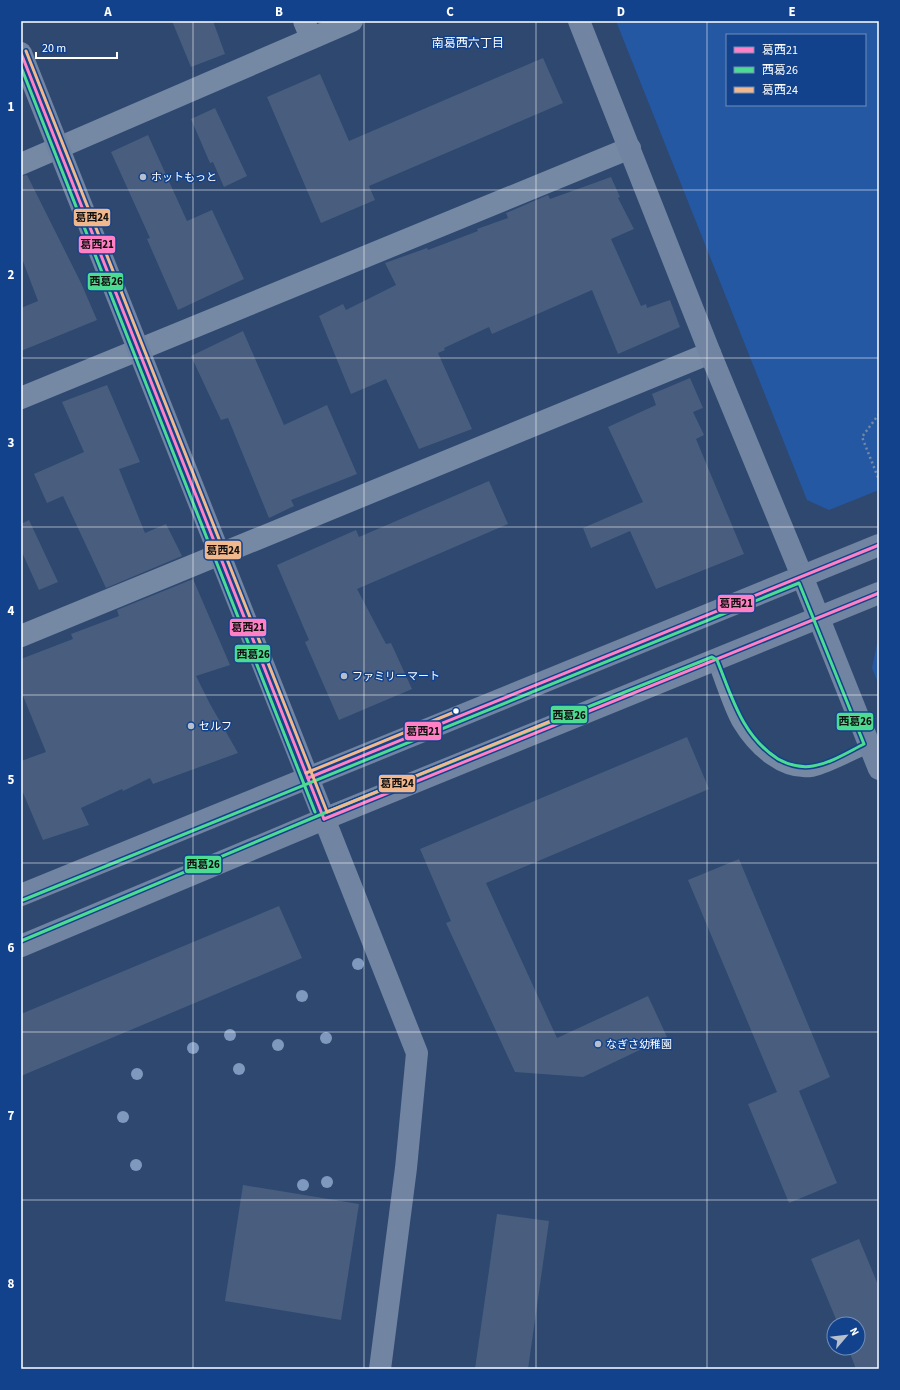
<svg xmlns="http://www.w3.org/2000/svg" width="900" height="1390" font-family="'Source Sans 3','Noto Sans JP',sans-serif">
	<rect width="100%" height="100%" fill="#2e4870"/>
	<!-- green -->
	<g fill="#2558a3" fill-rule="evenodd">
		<path d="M 616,21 L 879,21 L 879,490 L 829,510 L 807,500 ZM 727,35 L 865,35 L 865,105 L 727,105 Z"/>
		<polygon points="879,643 879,685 872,668 877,644"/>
	</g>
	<!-- building -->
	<g fill="#495e7e">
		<polygon points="172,21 213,21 225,54 191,67"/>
		<polygon points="543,58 563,103 369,186 375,200 321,223 267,97 320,74 349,141"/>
		<polygon points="215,108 247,176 224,187 213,162 210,163 191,119"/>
		<polygon points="148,135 187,221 212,210 244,279 178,310 147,239 150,238 111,152"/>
		<polygon points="27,175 81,283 97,320 21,351 21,308 38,301 21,256 21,176"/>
		<polygon points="611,177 620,197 618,198 634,229 611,239 641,306 646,304 647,308 670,300 680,327 618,354 592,290 492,334 489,327 444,348 445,350 438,353 472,429 419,449 386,379 351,394 319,316 343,304 346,310 396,285 385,263 427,248 428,250 478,231 477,229 508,218 506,213 543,197 548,195 550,199"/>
		<polygon points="243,331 284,425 327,405 357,474 291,500 294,506 269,518 228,418 221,420 191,356"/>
		<polygon points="690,378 703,408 693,412 704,435 696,439 744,554 656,589 630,531 591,548 583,528 643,502 608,427 656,405 652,394"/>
		<polygon points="107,385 140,462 119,469 145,533 166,524 182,556 106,588 63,496 47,503 34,474 84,452 62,402"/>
		<polygon points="489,481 508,524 357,589 386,644 391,643 412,689 339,720 305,642 309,640 277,565 356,530 359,537"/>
		<polygon points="29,520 58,582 39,590 21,550 21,524"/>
		<polygon points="193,579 230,665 196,676 210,704 238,753 153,784 150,778 123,791 122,789 81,808 89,825 43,840 21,788 21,761 46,752 21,691 21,659 73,639 71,634 119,616 117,610"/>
		<polygon points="687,737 709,789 486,883 557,1038 648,996 667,1037 583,1077 515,1072 446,923 451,921 420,849"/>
		<polygon points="739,859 830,1077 799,1091 837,1183 789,1203 748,1104 777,1092 688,880"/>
		<polygon points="279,906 302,958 21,1076 21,1014"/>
		<polygon points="243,1185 359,1204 341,1320 225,1301"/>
		<polygon points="497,1214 549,1221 528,1369 475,1369"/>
		<polygon points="859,1239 879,1287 879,1369 856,1369 848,1348 858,1348 858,1324 838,1324 811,1259"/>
	</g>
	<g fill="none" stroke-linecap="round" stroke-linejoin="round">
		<!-- path -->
		<polyline stroke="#7589a5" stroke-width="2.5" stroke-dasharray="2 3" stroke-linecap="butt" points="879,414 862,437 879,480"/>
		<!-- lane -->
		<path stroke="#7589a5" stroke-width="11" d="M 713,662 C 720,679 729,709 738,724 C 753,749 782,777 814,771 C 830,767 854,754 870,747"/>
		<!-- street -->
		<g stroke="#7589a5" stroke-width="22">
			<polyline points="304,21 311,38"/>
			<polyline points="21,164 352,21"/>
			<polyline points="21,398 630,148"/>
			<polyline points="21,636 710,353"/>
		</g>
		<!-- secondary -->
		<g stroke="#7184a1" stroke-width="22">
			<polyline points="579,21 710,353 802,576 879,769"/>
			<polyline points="21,53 417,1053 406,1168 380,1369"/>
			<polyline points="21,895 879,545"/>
			<polyline points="21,946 324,819 879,593"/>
		</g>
		<!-- bus-1 casing -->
		<g stroke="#12428c" stroke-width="6">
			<g id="bus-1">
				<polyline points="21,53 324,819"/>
				<polyline points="308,778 879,545"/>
				<polyline points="324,819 879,593"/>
			</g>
		</g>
		<!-- bus-2 casing -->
		<g stroke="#12428c" stroke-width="6">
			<g id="bus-2">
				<polyline points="21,67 315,812"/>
				<path d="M 21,941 L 322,814 L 712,657 L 717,660 C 732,697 742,736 778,759 C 789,765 801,768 813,766 C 831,763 848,752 864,744 L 799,583 L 23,900"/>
			</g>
		</g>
		<!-- bus-3 casing -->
		<g stroke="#12428c" stroke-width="6">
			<g id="bus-3">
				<polyline points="26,51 327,812 563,716"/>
				<polyline points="306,773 457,711"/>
			</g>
		</g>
		<!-- bus-1 -->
		<use href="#bus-1" stroke="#ff80c5" stroke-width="3"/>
		<!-- bus-2 -->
		<use href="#bus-2" stroke="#4ddb92" stroke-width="3"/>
		<!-- bus-3 -->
		<use href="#bus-3" stroke="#f1b78d" stroke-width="3"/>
	</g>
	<!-- trees -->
	<g fill="#7f98bd">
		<circle cx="358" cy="964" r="6"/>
		<circle cx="302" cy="996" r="6"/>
		<circle cx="230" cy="1035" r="6"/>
		<circle cx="326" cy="1038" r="6"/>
		<circle cx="278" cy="1045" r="6"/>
		<circle cx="193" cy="1048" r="6"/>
		<circle cx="239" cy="1069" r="6"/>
		<circle cx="137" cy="1074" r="6"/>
		<circle cx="123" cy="1117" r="6"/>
		<circle cx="136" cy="1165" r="6"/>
		<circle cx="327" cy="1182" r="6"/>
		<circle cx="303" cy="1185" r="6"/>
	</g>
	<!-- grid -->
	<path fill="none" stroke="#fff" stroke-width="1" stroke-opacity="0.55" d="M 193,21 L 193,1369M 364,21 L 364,1369M 536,21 L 536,1369M 707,21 L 707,1369M 21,190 L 879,190M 21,358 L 879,358M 21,527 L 879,527M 21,695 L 879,695M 21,863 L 879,863M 21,1032 L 879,1032M 21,1200 L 879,1200"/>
	<!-- markers -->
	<g fill="#b6bfcd" stroke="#12428c" stroke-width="1.5">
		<circle cx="143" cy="177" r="4"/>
		<circle cx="344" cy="676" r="4"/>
		<circle cx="191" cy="726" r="4"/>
		<circle cx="598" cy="1044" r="4"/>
	</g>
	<circle fill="#fff" stroke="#12428c" stroke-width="1.5" cx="456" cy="711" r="3.5"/>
	<g text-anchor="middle" stroke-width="3" stroke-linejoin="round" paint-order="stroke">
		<!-- poi labels -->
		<g font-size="11" fill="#fff" stroke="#12428c" text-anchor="start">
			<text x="151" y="181">ホットもっと</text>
			<text x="352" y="680">ファミリーマート</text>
			<text x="199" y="730">セルフ</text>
			<text x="606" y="1048">なぎさ幼稚園</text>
		</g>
		<!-- neighbourhood labels -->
		<g font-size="12" fill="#fff" stroke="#12428c">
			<text x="468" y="47">南葛西六丁目</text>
		</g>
	</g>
	<g stroke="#12428c" stroke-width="1.5">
		<rect x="73" y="208" width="38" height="19" rx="4" fill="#f1b78d"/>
		<rect x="78" y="235" width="38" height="19" rx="4" fill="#ff80c5"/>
		<rect x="87" y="272" width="37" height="19" rx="4" fill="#4ddb92"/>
		<rect x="204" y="540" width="38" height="20" rx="4" fill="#f1b78d"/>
		<rect x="717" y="594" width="38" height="19" rx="4" fill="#ff80c5"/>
		<rect x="229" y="618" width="38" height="19" rx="4" fill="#ff80c5"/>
		<rect x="234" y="644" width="37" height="19" rx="4" fill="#4ddb92"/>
		<rect x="550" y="705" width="38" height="19" rx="4" fill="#4ddb92"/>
		<rect x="836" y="712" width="38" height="19" rx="4" fill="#4ddb92"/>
		<rect x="404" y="721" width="38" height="20" rx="4" fill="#ff80c5"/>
		<rect x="378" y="774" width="38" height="19" rx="4" fill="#f1b78d"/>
		<rect x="184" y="855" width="38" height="19" rx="4" fill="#4ddb92"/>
	</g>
	<g font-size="11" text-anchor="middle" font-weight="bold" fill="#111">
		<text x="92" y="221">葛西24</text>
		<text x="97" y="248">葛西21</text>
		<text x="106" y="285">西葛26</text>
		<text x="223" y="554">葛西24</text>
		<text x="736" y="607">葛西21</text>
		<text x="248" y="631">葛西21</text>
		<text x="253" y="658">西葛26</text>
		<text x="569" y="719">西葛26</text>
		<text x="855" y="725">西葛26</text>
		<text x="423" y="735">葛西21</text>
		<text x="397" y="787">葛西24</text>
		<text x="203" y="868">西葛26</text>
	</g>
	<!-- border -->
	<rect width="900" height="1390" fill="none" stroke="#12428c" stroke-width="44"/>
	<!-- legend -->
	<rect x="726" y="34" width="140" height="72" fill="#12428c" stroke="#718eba"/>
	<rect x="734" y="47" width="20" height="6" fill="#ff80c5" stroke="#718eba"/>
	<text x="762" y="54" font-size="12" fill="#ffffff">葛西21</text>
	<rect x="734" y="67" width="20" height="6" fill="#4ddb92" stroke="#718eba"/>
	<text x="762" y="74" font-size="12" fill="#ffffff">西葛26</text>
	<rect x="734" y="87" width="20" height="6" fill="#f1b78d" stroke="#718eba"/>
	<text x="762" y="94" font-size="12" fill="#ffffff">葛西24</text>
	<!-- north arrow -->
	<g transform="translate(846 1336) rotate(62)"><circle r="19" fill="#12428c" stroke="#718eba"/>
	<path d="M0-3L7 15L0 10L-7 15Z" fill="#b6bfcd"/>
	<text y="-6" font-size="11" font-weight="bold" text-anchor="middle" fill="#ffffff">N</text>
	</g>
	<!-- scale -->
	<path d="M36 52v6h81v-6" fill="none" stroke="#ffffff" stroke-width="2"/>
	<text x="42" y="52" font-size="12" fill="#ffffff" stroke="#12428c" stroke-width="3" paint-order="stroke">20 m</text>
	<rect x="22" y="22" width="856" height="1346" fill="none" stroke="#fff" stroke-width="1.5"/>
	<g font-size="13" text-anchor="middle" font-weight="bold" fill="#fff">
		<text x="108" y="16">A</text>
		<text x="279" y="16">B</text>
		<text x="450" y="16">C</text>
		<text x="621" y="16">D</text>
		<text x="792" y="16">E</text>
		<text x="11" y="111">1</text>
		<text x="11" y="279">2</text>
		<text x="11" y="447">3</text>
		<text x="11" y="615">4</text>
		<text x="11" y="784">5</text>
		<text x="11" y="952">6</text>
		<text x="11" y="1120">7</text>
		<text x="11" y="1288">8</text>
	</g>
</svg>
